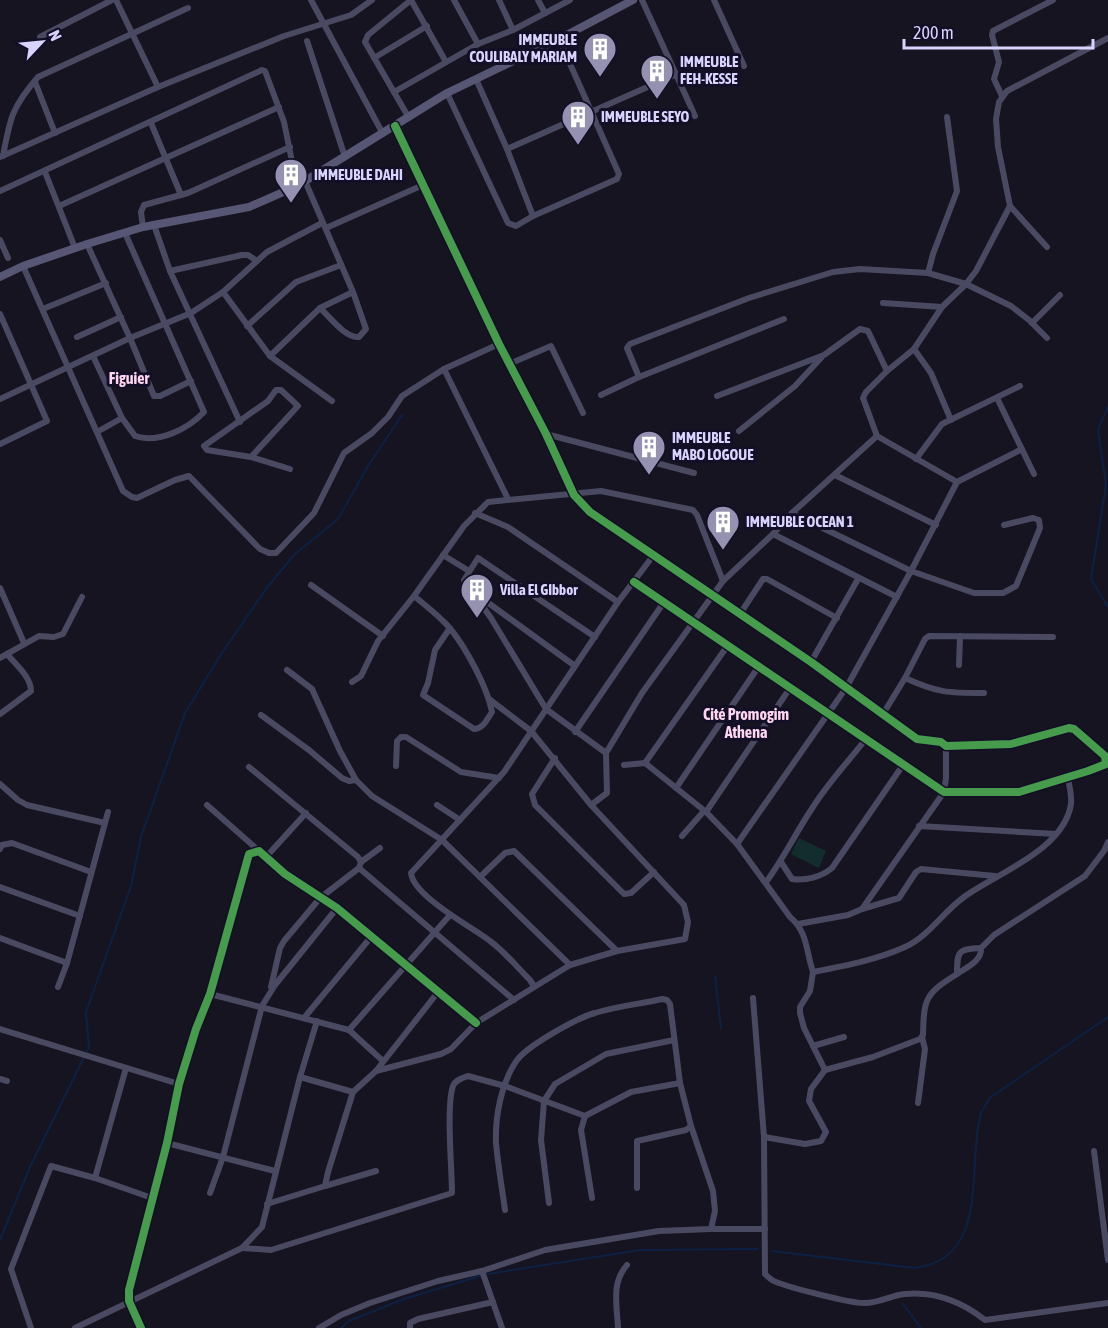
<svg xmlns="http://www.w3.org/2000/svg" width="1108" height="1328" font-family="'Asap Condensed',sans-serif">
	<rect width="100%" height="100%" fill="#161421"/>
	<!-- green -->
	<polygon fill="#132c2d" points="799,838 826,851 819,868 791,854"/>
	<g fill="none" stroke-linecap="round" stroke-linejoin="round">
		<!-- stream -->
		<g stroke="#0d2144" stroke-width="2">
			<polyline points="1108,407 1098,429 1106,485 1091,579 1108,607"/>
			<polyline points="715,976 721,1028"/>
			<polyline points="0,1240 30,1167 89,1047 86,1012 131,886 141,837 185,713 222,653 268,586 295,554 338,519 368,466 402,415"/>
			<path d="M 772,1251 L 915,1268 C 990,1258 967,1171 980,1117 C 981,1110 987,1103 991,1097 L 1108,1017"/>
			<polyline points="488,1274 640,1250 758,1249"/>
			<polyline points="903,1304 921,1328"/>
			<polyline points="341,1328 349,1321 404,1299 480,1276"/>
		</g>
		<!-- street -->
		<g stroke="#4a4962" stroke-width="6">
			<polyline points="116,0 158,87"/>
			<polyline points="311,0 383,134"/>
			<polyline points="411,0 446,62"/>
			<polyline points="454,0 478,44"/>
			<polyline points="499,0 513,30"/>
			<polyline points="538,0 545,13"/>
			<polyline points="642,0 695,116"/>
			<polyline points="714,0 744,66"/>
			<polyline points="40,37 112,0"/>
			<polyline points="307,41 345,157"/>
			<polyline points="374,58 427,26"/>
			<polyline points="476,79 507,149 533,216"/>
			<polyline points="35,82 55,133"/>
			<polyline points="394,92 478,44 513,30 570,0"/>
			<polyline points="447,93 508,223 516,226 533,216 617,179 619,174 559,39"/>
			<polyline points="1002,96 994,79 999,62 992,35 993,31 1053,0"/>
			<polyline points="409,118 365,42 368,35 411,0"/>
			<polyline points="151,123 181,195"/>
			<polyline points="395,126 499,344 546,434 574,495 590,512 811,662 906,731 917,739 941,742 946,746 1011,744 1069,728 1074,729 1105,756 1106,764 1088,771 1019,792 944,792 634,582"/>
			<polyline points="507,149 677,74"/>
			<path d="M 3,156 C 10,118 12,107 38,77 L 188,8"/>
			<polyline points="0,157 158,87 284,36 351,15 372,0"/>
			<polyline points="45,172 75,248"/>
			<path d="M 305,181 L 353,292 L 366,329 L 359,337 C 345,338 330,317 320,308 L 353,292"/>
			<polyline points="0,191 262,70 265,71 284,122 297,186"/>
			<polyline points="59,206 279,107"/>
			<polyline points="154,225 170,271 240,422"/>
			<polyline points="143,227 141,212 144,205 188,193 290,147"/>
			<polyline points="326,228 423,185"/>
			<polyline points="0,240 8,258"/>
			<polyline points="87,244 130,338 154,396 160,396 191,381"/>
			<polyline points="1047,247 1010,206 998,147 996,119 999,102 1007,91 1108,38"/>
			<polyline points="23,266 123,491 132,497 137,498 175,480 189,476 260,549 269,553 276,553 314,513 344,453 372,433 388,417 402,396 444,369 499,344"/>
			<polyline points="170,271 242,255 248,255 257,261"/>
			<polyline points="928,273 933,254 957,191 947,117"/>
			<polyline points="223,292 270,356 332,401"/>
			<polyline points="883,303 942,307"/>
			<polyline points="43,309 106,283"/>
			<polyline points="0,314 47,421 0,444"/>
			<polyline points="1032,323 1060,295"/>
			<polyline points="247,326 296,282 341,265"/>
			<polyline points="77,337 121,317"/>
			<polyline points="914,349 931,373 951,420"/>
			<path d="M 93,356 L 122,418 L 135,436 C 158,444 188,429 204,412 L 125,233"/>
			<polyline points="270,356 320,308"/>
			<polyline points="509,364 551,346 583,413"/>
			<polyline points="444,369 508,499"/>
			<polyline points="639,377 627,348 630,344 749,298 833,272 860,269 928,273 966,284 1011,306 1029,320 1047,338"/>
			<polyline points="601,395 639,377 784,319"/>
			<polyline points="717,396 824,355 860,329 868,331 887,371"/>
			<polyline points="997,398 1034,474"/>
			<polyline points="0,399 130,338 191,313 223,292 267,252 322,223"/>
			<polyline points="739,431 795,386 821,358"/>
			<polyline points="97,432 122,418"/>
			<polyline points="546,434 694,473"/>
			<polyline points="251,457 298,406 281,390 276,390 268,401 204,446 207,450 251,457 290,469"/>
			<polyline points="916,459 942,424 1020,386"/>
			<polyline points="835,475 936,525"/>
			<polyline points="957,482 877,436 863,398 866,392 887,371 914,349 942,307 966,284 976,271 1010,206"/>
			<polyline points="475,513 508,527 618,602"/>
			<polyline points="792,513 911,571 974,593 1003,593 1016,586 1040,528 1039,520 1033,518 1004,525"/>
			<polyline points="773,534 897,597"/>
			<polyline points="443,555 469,571"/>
			<polyline points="311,585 383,636"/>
			<polyline points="0,588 24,643"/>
			<polyline points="476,594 575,666"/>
			<path d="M 414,596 C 424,604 434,612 443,621 C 462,639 487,686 492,712 C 487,719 483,729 474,729 L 423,695 L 428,683 L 435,650 L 450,628"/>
			<polyline points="740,614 763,579 767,579 837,618"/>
			<polyline points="595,637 478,558 464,580 491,618 546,709 606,753"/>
			<polyline points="0,658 39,636 54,637 63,634 82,597"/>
			<polyline points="811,662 858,579"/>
			<polyline points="959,665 960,636"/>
			<polyline points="287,670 312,689 340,751 356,780 372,796 442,840 570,965"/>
			<path d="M 905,678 C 938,693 948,693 984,693"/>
			<polyline points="352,682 361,676 378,641 414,596 464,526 488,502 601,491 693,510 697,515 723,581"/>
			<path d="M 0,714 L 31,691 C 31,677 16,665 7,654"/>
			<polyline points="883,714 905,678 925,639 929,636 1053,637"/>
			<polyline points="261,715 309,750 342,778 349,781 356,780"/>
			<polyline points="575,732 664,602"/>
			<polyline points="555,758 532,794 535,805 624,894 631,893 654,872"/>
			<polyline points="645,763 728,645"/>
			<path d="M 624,765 L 645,763 L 706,812 L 737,844 L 790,917 C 808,932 806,952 813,972 C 844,966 876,960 905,947 C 929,936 943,912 964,897 C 997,873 1064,850 1071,804 C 1072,795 1069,786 1068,777"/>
			<polyline points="396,766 397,741 401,737 406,737 461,772 499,778"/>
			<polyline points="249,767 358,857 361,862"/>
			<polyline points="0,784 18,800 27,805 105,823"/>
			<polyline points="676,788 759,666"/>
			<polyline points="207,805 259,851"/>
			<polyline points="437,805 460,820"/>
			<polyline points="591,805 607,793 606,753 642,693 723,581 773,534 792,513 877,436"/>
			<polyline points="706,812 790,688"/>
			<polyline points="919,826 1056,834"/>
			<polyline points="682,836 704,811"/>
			<polyline points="737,844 846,688 911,571 957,482 1022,449"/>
			<polyline points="0,849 2,845 12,843 91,872"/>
			<polyline points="266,857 306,813"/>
			<path d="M 781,862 L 792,879 C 806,881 821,877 832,868 L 903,765"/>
			<polyline points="359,868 514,1000"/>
			<polyline points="480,877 505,853 514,851 617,951"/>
			<path d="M 766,882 C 784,858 796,832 813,807 C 828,783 848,762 865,740"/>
			<polyline points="0,887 80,916"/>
			<polyline points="862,909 899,898 916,872 921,869 995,876"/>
			<polyline points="798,924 848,915 862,909 944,792 946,778 946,746"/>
			<polyline points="0,938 67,963"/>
			<polyline points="813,972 810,991 800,1007 800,1013 804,1028 825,1070"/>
			<path d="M 957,974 C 967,967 982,961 981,948"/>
			<path d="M 534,986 L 530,980 C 517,967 505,952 490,941 C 472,927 413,896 411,873 L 504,772 L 618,602 L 653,556"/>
			<polyline points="58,987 67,963 108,812"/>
			<polyline points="271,987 280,948 284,941 320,898 359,868 361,862 380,848"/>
			<polyline points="210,994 349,1030 383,1061"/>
			<path d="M 753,998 L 764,1137 L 765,1274 C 767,1276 769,1278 772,1280 C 782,1286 853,1304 865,1303 C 879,1303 892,1295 905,1294 C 936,1291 962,1302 985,1320 L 1108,1303"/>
			<polyline points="304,1018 371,937"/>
			<polyline points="0,1029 179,1084"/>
			<polyline points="349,1030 450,915"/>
			<polyline points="813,1046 844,1037"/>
			<polyline points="376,1071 441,1054 451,1049 476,1023 570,965 617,951 685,939 688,922 684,905 591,805 531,731 489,699"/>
			<polyline points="300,1077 353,1092"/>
			<polyline points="0,1079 7,1081"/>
			<polyline points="918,1103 925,1049 922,1037"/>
			<polyline points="585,1116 581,1130 592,1198"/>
			<path d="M 764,1137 L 805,1144 L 821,1141 L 826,1132 L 809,1101 L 811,1089 L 825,1070 L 873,1057 L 920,1039 L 923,1035 C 924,998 925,994 957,974 C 957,951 958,949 981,948 L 994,935 L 1085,876 L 1104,851 L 1108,842"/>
			<polyline points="167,1143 275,1171"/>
			<polyline points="1094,1151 1108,1260"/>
			<polyline points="95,1178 126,1068"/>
			<polyline points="325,1186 376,1171"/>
			<polyline points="210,1193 223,1157 262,1006 275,985 337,908"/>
			<polyline points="549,1203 541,1140 544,1101 555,1084 606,1054 674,1040"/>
			<polyline points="267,1204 325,1186 328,1172 353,1092 376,1071 438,992"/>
			<path d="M 505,1210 C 502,1188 498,1165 496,1143 C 495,1117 501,1085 515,1063 C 524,1047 577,1018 595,1013 C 617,1006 640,1004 662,999 L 667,1000 L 670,1004 L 680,1083 L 691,1126 L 686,1130 L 637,1141 L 637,1188"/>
			<polyline points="711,1229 765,1229"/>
			<path d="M 242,1248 L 271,1250 L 452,1193 C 452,1170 446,1106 453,1086 C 455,1080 462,1078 468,1076 L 505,1086 L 585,1116 L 631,1092 L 680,1083"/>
			<polyline points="482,1271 502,1328"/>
			<polyline points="31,1328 11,1269 51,1166 95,1178 152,1198"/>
			<polyline points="75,1328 242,1248 262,1227 300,1077 317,1021"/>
			<polyline points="141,1328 129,1301 129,1290 167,1143 179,1084 196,1029 210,994 249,854 259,851 285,874 337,908 476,1023"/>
			<polyline points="319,1328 341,1315 370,1303 438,1281 482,1271 545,1250 659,1231 711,1229 715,1211 713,1191 691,1126"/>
			<polyline points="410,1328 410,1323 418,1319 493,1302"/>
			<path d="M 618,1328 C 617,1305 611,1283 627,1265"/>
		</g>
		<!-- secondary -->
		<polyline stroke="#575674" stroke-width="8" points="0,277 23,266 87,244 143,227 249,207 297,186 447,93 559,39 633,0"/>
		<!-- cycleway casing -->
		<g stroke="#130f26" stroke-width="11">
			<g id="cycleway">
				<polyline points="395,126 499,344 546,434 574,495 590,512 811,662 906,731 917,739 941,742 946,746 1011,744 1069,728 1074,729 1105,756 1106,764 1088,771 1019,792 944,792 634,582"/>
				<polyline points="141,1328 129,1301 129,1290 167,1143 179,1084 196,1029 210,994 249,854 259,851 285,874 337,908 476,1023"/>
			</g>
		</g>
		<!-- cycleway -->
		<use href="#cycleway" stroke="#469c4c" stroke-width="8"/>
	</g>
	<!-- icons -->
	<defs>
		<g id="building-pin" transform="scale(1.725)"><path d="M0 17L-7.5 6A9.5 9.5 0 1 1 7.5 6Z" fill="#9591b1" stroke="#130f26"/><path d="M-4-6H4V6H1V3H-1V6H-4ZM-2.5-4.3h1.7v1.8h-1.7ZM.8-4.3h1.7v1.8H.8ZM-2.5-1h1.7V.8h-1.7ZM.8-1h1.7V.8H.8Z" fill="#fff"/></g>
	</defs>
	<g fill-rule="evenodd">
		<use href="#building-pin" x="600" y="49"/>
		<use href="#building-pin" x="657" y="71"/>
		<use href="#building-pin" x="578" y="117"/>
		<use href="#building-pin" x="291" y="175"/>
		<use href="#building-pin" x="649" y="447"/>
		<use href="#building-pin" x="723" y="522"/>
		<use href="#building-pin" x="477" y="590"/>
	</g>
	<g text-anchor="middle" stroke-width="6" stroke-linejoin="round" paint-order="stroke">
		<!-- poi labels -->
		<g font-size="15" font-weight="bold" fill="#d9d4ff" stroke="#130f26" text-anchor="start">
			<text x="577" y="45" text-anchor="end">IMMEUBLE<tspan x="577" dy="17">COULIBALY MARIAM</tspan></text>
			<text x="680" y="67">IMMEUBLE<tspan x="680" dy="17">FEH-KESSE</tspan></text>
			<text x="601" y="122">IMMEUBLE SEYO</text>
			<text x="314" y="180">IMMEUBLE DAHI</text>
			<text x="672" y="443">IMMEUBLE<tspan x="672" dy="17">MABO LOGOUE</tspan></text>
			<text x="746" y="527">IMMEUBLE OCEAN 1</text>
			<text x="500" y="595">Villa El GIbbor</text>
		</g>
		<!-- neighbourhood labels -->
		<g font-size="16" font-weight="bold" fill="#ffd6f0" stroke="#130f26">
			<text x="129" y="384">Figuier</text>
			<text x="746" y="720">Cité Promogim<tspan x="746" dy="18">Athena</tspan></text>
		</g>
	</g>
	<!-- north arrow -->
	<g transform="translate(42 42) rotate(64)" stroke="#130f26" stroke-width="4.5" paint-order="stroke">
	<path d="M0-4.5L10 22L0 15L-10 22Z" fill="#d9d4ff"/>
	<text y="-9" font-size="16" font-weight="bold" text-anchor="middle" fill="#d9d4ff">N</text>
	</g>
	<!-- scale -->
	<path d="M904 39v9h189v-9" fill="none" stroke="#d9d4ff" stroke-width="3"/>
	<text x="913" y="39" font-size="18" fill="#d9d4ff" stroke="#130f26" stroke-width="4.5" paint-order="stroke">200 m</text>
</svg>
